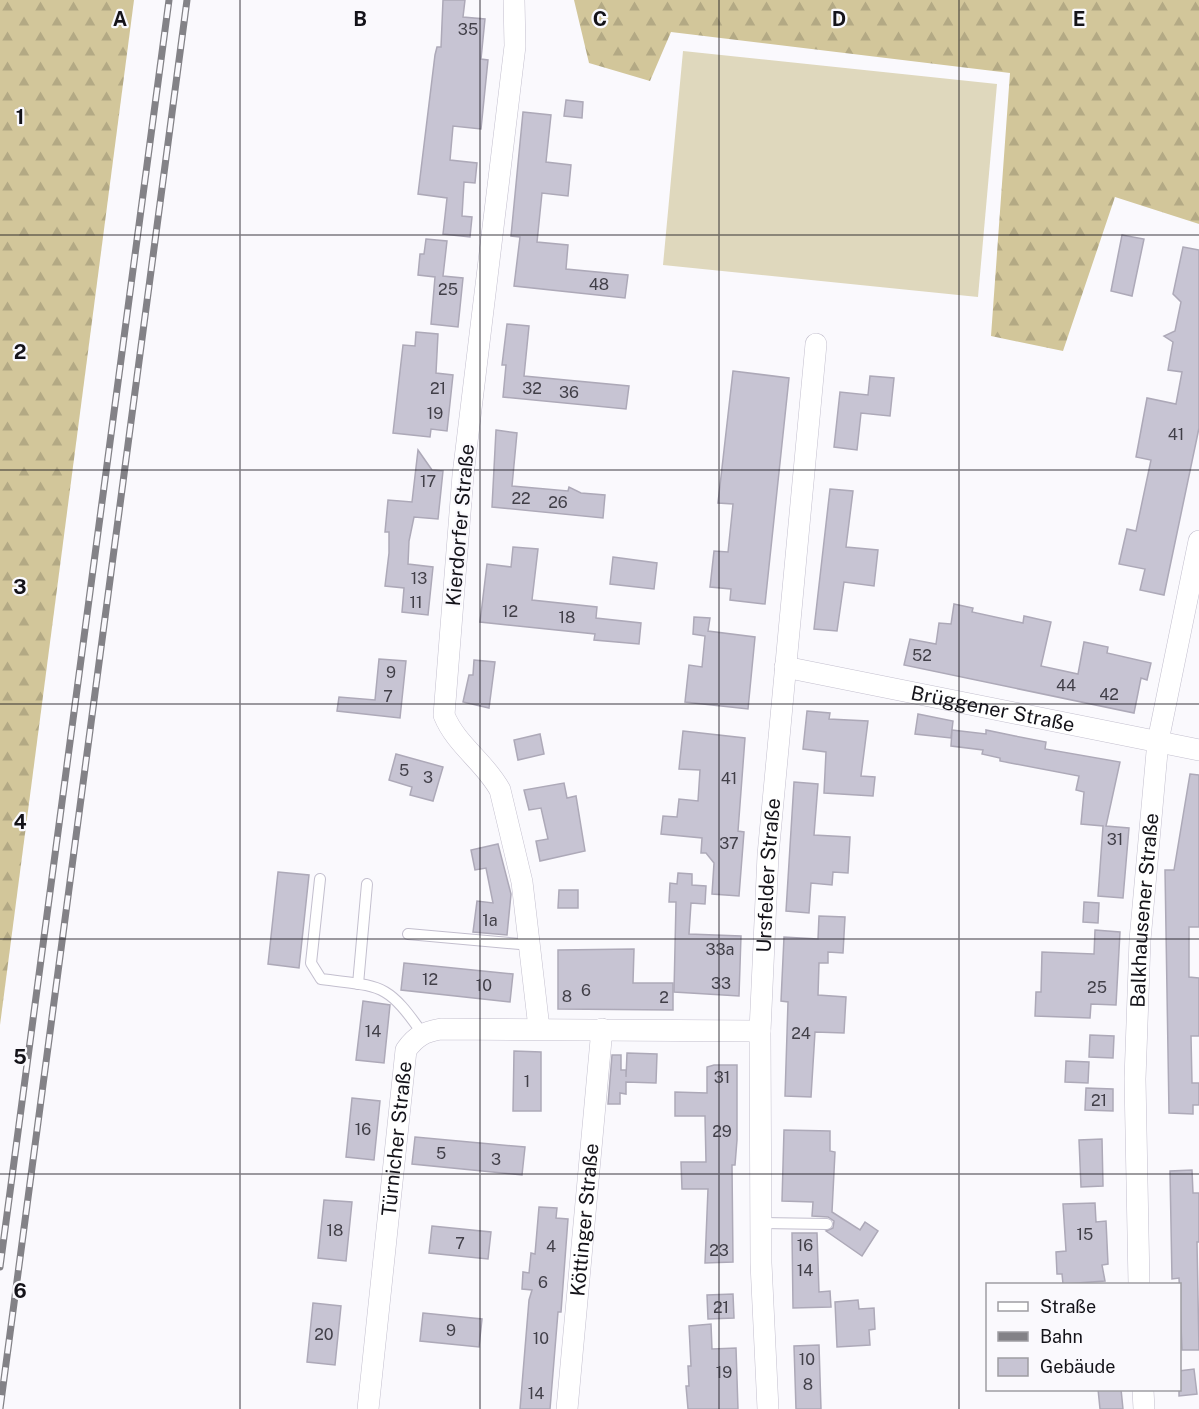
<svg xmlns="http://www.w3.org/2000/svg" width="1199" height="1409" font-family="'Public Sans',sans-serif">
	<defs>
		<pattern id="forest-firs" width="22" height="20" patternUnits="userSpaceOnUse" patternTransform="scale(1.5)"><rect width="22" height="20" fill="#d2c69a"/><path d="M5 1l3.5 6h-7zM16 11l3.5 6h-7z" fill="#b3a984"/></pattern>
	</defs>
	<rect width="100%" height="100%" fill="#faf9fd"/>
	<!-- forest -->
	<g fill="url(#forest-firs)">
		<polygon points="0,0 134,0 0,1025"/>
		<polygon points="574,0 1199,0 1199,224 1115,197 1063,351 991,336 1010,73 671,32 650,81 589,63"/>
	</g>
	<!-- pitch -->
	<polygon fill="#dfd8bd" points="683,51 997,84 978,297 663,265"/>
	<!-- building -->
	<g fill="#c7c4d3" stroke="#ada9b8" stroke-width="1.5">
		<polygon points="443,0 465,0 463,17 485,19 481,59 488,60 481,129 453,126 450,160 477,163 475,183 464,182 462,216 472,217 470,237 443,234 447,198 418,194 435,55 437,47 441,47"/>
		<polygon points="566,100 583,102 582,118 564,116"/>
		<polygon points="523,112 551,115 546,162 571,165 568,196 542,193 537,242 568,245 566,269 628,275 625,298 514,286 520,237 511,236"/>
		<polygon points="1122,235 1144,239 1132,296 1111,291"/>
		<polygon points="426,239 447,241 443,276 463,278 458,327 431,324 435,277 418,275 420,254 424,254"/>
		<polygon points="1183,247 1199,250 1199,428 1164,595 1140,590 1145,569 1119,564 1127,529 1136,531 1151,460 1136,457 1147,398 1176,404 1182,372 1168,370 1173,342 1164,336 1175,331 1181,302 1173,294"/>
		<polygon points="507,324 529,326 524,376 629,386 626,409 503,397 506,365 502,365"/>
		<polygon points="416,332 438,334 436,373 453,375 447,431 431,429 430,437 393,433 403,345 415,346"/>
		<polygon points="733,371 789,378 765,604 730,600 731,589 710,587 714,551 728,552 733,504 718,503"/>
		<polygon points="870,376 894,378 890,416 861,413 857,450 834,447 840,392 868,395"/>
		<polygon points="496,430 517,433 512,486 568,491 569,487 581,493 605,495 603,518 492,507"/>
		<polygon points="418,450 432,470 443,471 438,519 414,517 409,541 408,564 433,567 428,615 402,612 404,588 385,586 389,553 389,532 385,532 388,500 412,502"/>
		<polygon points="830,489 853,491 846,547 878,550 874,586 844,582 837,631 814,629"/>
		<polygon points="513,547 538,549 532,600 597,607 596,618 641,623 639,644 594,640 595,634 480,622 487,564 511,567"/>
		<polygon points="613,557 657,563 654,589 610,584"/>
		<polygon points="954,604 973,608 972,612 1023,623 1024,616 1051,622 1041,666 1078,674 1084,642 1108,647 1107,653 1151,663 1147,680 1141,678 1134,713 904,665 910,639 936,644 939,623 951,624"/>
		<polygon points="694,617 710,618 708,631 755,637 748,709 685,702 689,665 702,667 705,636 693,634"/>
		<polygon points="379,659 406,661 400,718 337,711 339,697 375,700"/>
		<polygon points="474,660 495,662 489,708 463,702 469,675 473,675"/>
		<polygon points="807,711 830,713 829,719 868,721 861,776 875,777 873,796 824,793 826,752 803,749"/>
		<polygon points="918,714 953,721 951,738 915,734"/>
		<polygon points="952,730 986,734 986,730 1015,736 1046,742 1045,749 1120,762 1106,826 1129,828 1123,898 1098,896 1103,826 1081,824 1084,792 1076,790 1079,776 1000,761 1000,758 982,754 983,750 951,746"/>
		<polygon points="683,731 745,738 738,831 744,832 739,896 712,894 714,863 706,853 701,853 702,838 661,834 663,816 677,817 679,799 698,801 700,770 679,769"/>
		<polygon points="540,734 544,754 518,760 514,740"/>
		<polygon points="396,754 443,767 433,801 410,795 412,787 389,780"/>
		<polygon points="1190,774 1199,775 1199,927 1189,927 1189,977 1199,978 1199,1036 1191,1036 1192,1083 1199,1083 1199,1105 1193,1105 1193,1114 1169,1113 1165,870 1174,870"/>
		<polygon points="794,782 818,784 814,835 850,837 848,873 833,872 832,885 811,883 809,913 786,911"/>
		<polygon points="564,783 567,798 576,796 585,851 540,861 536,841 548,839 541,808 529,810 524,790"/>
		<polygon points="498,844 511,894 507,935 473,932 477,901 493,903 486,868 475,870 471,850"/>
		<polygon points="278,872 309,875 299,968 268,964"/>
		<polygon points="678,873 692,874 692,885 706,886 705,904 691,903 689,934 741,936 739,996 674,992 676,902 669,902 670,883 677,884"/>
		<polygon points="559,890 578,890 578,908 558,908"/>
		<polygon points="1084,902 1099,903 1098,923 1083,922"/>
		<polygon points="819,916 845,917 843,953 828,952 828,963 819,963 818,995 846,997 844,1033 815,1032 811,1097 785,1096 788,1002 781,1001 784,937 818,939"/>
		<polygon points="1095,930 1120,932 1116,1005 1091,1004 1090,1018 1035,1016 1036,992 1041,992 1042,952 1094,954"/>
		<polygon points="634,949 633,983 673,983 673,1010 558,1009 558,950"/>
		<polygon points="404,963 513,974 510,1002 401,990"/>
		<polygon points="363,1001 390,1005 384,1063 356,1060"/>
		<polygon points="1090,1035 1114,1036 1113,1058 1089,1057"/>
		<polygon points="514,1051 541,1052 541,1111 513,1111"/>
		<polygon points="627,1053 657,1054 656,1083 626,1082 626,1094 620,1093 620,1104 608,1104 612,1055 621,1055 621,1070 626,1070 626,1077"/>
		<polygon points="1066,1061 1089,1062 1088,1083 1065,1082"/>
		<polygon points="714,1065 737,1065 737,1140 735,1165 732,1165 733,1262 705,1263 708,1189 682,1189 681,1162 706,1162 705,1116 675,1116 675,1092 707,1093 707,1067"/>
		<polygon points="1086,1088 1113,1089 1113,1111 1085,1110"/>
		<polygon points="352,1098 380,1101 374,1160 346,1157"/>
		<polygon points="784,1130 830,1131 830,1151 835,1152 832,1212 860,1230 865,1222 878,1231 862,1256 826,1231 833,1228 834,1221 828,1217 812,1216 813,1202 782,1201"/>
		<polygon points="415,1137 525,1147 522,1175 412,1164"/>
		<polygon points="1102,1139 1103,1186 1081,1187 1079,1140"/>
		<polygon points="1192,1170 1193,1193 1199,1193 1199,1242 1197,1242 1199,1350 1182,1350 1179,1278 1172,1279 1170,1171"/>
		<polygon points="324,1200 352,1202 346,1261 318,1258"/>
		<polygon points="1095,1203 1096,1222 1106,1221 1108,1264 1102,1265 1105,1281 1063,1284 1062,1274 1057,1274 1056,1252 1066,1251 1063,1204"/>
		<polygon points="539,1207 557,1208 556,1218 568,1219 561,1312 558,1312 550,1409 520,1409 529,1300 532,1290 522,1289 523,1272 529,1273 531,1253 535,1254"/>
		<polygon points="432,1226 491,1232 488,1259 429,1253"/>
		<polygon points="792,1233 817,1233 819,1292 830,1291 831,1307 793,1308"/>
		<polygon points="733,1294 734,1318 708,1319 707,1295"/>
		<polygon points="858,1300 859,1309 874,1308 875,1329 869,1330 870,1345 837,1347 835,1302"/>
		<polygon points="313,1303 341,1306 335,1365 307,1362"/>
		<polygon points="423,1313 482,1319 479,1347 420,1341"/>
		<polygon points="711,1324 712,1349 736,1348 738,1409 688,1409 686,1386 689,1386 688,1366 691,1366 689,1326"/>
		<polygon points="819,1345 821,1409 796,1409 794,1346"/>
		<polygon points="1194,1369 1197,1394 1179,1396 1179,1371"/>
		<polygon points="1098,1389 1121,1389 1123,1409 1100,1409"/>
	</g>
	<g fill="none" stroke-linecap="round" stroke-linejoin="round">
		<!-- service casing -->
		<g stroke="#c3bfce" stroke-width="12">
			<g id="service">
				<path d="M 320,879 L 311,963 L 321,979 C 380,987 386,981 422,1033"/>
				<polyline points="408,934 531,945"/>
				<polyline points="358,984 367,884"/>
				<polyline points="761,1223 827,1224"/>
			</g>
		</g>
		<!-- minor casing -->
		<g stroke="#c3bfce" stroke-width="22">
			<g id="minor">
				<path d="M 514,0 L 515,46 L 463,475 L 444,715 C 456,745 485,762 500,790 L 522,882 L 539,1028"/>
				<path id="s1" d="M 785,667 L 1199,750"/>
				<path id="s2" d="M 1139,1284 L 1135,1079 L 1140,940 L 1158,741 L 1199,541"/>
				<polyline points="1143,1390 1144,1409"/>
				<path id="s3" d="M 368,1409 L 406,1050 C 416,1036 424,1032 441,1029 L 760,1031"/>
				<path id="s4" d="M 567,1409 L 602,1029"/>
				<path id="s5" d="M 768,1409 L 761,1263 L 760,1031 L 768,855 L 816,344"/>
			</g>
		</g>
		<!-- service -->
		<use href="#service" stroke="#fff" stroke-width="10"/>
		<!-- minor -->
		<use href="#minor" stroke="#fff" stroke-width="21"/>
		<!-- rail casing -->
		<g stroke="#838287" stroke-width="7">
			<g id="rail">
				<polyline points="0,1267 169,0"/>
				<polyline points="0,1409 187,0"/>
			</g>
		</g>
		<!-- rail -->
		<use href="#rail" stroke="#faf9fd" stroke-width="4.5" stroke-dasharray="14" stroke-linecap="butt"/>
	</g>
	<!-- grid -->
	<path fill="none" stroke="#141319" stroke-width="1.5" stroke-opacity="0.55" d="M 240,0 L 240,1409M 480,0 L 480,1409M 719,0 L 719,1409M 959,0 L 959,1409M 0,235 L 1199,235M 0,470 L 1199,470M 0,704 L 1199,704M 0,939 L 1199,939M 0,1174 L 1199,1174"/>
	<g text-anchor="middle" stroke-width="4.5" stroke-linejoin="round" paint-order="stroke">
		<!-- number labels -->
		<g font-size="16" fill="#413f48">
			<text x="468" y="35">35</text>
			<text x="599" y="290">48</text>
			<text x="448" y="295">25</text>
			<text x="438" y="394">21</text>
			<text x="532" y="394">32</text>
			<text x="569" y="398">36</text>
			<text x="435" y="419">19</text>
			<text x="1176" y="440">41</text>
			<text x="428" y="487">17</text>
			<text x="521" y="504">22</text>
			<text x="558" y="508">26</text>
			<text x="419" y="584">13</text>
			<text x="416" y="608">11</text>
			<text x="510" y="617">12</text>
			<text x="567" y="623">18</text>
			<text x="922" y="661">52</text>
			<text x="391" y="678">9</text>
			<text x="1066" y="691">44</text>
			<text x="1109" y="700">42</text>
			<text x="388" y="702">7</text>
			<text x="404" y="776">5</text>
			<text x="428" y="783">3</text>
			<text x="729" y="784">41</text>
			<text x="1115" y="845">31</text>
			<text x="729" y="849">37</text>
			<text x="490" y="926">1a</text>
			<text x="720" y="955">33a</text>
			<text x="430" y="985">12</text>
			<text x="721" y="989">33</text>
			<text x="484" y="991">10</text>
			<text x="1097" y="993">25</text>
			<text x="586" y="996">6</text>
			<text x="567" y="1002">8</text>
			<text x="664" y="1003">2</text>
			<text x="373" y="1037">14</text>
			<text x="801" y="1039">24</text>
			<text x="722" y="1083">31</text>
			<text x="527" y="1087">1</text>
			<text x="1099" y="1106">21</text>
			<text x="363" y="1135">16</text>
			<text x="722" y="1137">29</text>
			<text x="441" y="1159">5</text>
			<text x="496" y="1165">3</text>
			<text x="335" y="1236">18</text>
			<text x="1085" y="1240">15</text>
			<text x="460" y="1249">7</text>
			<text x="805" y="1251">16</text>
			<text x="551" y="1252">4</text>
			<text x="719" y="1256">23</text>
			<text x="805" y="1276">14</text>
			<text x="543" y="1288">6</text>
			<text x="721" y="1313">21</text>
			<text x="451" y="1336">9</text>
			<text x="324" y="1340">20</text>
			<text x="541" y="1344">10</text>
			<text x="807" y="1365">10</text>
			<text x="724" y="1378">19</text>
			<text x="808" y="1390">8</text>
			<text x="536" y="1399">14</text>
		</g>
		<!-- street labels -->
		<g font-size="20" fill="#141319" stroke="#faf9fd">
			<text transform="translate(460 525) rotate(-85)" y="7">Kierdorfer Straße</text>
			<text dy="7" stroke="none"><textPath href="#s1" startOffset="212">Brüggener Straße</textPath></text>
			<text dy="7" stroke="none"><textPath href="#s5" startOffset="534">Ursfelder Straße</textPath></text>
			<text dy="7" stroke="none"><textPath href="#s2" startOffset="374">Balkhausener Straße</textPath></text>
			<text dy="7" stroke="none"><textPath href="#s3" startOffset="272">Türnicher Straße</textPath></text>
			<text dy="7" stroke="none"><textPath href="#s4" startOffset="190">Köttinger Straße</textPath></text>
		</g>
	</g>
	<g font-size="20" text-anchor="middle" font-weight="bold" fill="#141319" stroke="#faf9fd" stroke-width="4.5" stroke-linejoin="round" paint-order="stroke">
		<text x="120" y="26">A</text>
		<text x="360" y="26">B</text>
		<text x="600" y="26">C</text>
		<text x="839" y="26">D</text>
		<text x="1079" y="26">E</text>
		<text x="20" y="124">1</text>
		<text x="20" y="359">2</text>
		<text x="20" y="594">3</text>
		<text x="20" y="829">4</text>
		<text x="20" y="1064">5</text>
		<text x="20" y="1298">6</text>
	</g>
	<!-- legend -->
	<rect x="986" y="1283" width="195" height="108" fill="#faf9fd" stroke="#9e9da2" stroke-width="1.5"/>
	<rect x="998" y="1302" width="30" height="9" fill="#ffffff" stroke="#9e9da2" stroke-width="1.5"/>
	<text x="1040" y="1313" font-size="18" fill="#141319">Straße</text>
	<rect x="998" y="1332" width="30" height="9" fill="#838287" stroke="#9e9da2" stroke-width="1.5"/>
	<text x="1040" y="1343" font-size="18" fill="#141319">Bahn</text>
	<rect x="998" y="1358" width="30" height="18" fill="#c7c4d3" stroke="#9e9da2" stroke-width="1.5"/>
	<text x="1040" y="1373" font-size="18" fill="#141319">Gebäude</text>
</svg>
